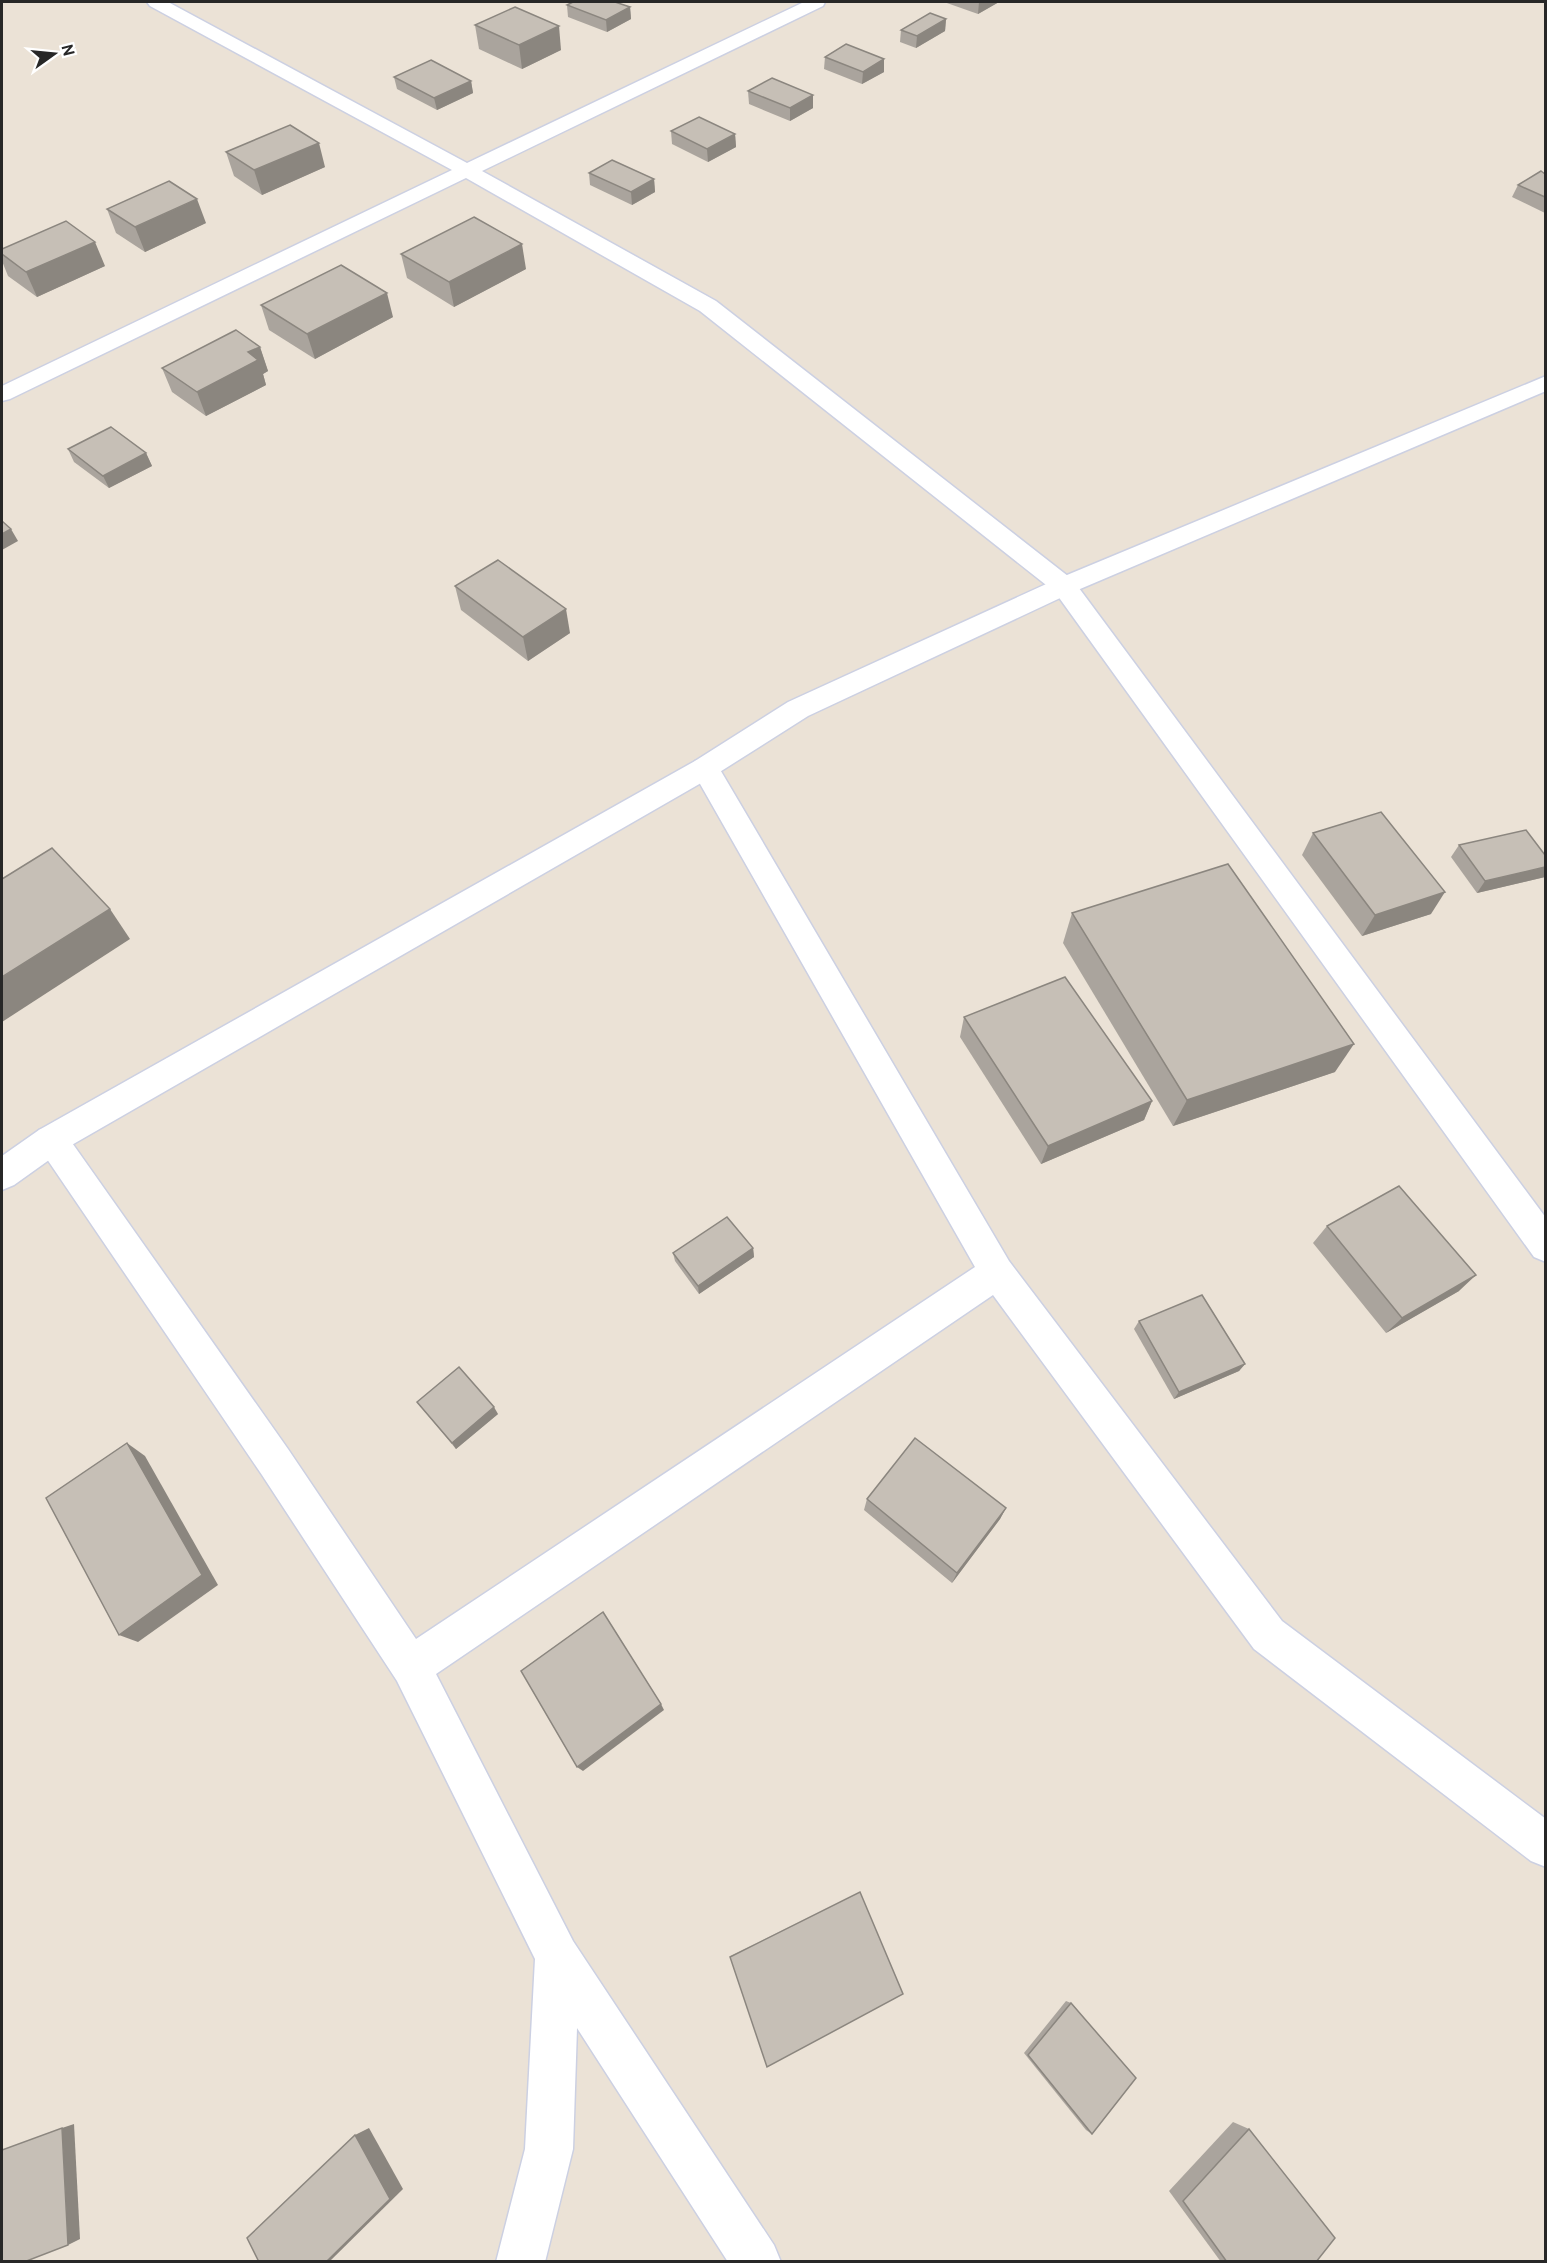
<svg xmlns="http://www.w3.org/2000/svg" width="1547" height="2263" font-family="Overpass,sans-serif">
	<rect width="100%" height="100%" fill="#ebe2d6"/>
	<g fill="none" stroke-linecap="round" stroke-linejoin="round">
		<!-- minor casing -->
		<g stroke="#ccd0e2" stroke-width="3">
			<g id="minor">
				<polygon points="147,2 168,2 467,163 804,2 825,2 823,6 482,171 716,301 1073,580 1546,1218 1546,1262 1534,1257 1055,592 700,311 466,178 10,399 2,401 2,386 452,170 150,6"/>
				<polygon points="705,758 715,761 1009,1261 1282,1621 1546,1819 1546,1867 1531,1861 1254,1649 993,1295 436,1674 573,1941 774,2245 781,2262 728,2262 577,2028 573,2149 545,2262 496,2262 525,2149 535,1959 397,1681 262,1475 34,1140 39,1130 51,1126 63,1130 288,1449 416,1639 975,1267 691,768 695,761"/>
			</g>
		</g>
		<!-- tertiary casing -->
		<g stroke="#ccd0e2" stroke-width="3">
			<polygon id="tertiary" points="1546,376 1546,391 1073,592 808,716 715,775 63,1150 14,1185 2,1190 2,1156 39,1130 695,761 788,702 1055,580"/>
		</g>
		<!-- minor -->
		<use href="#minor" fill="#fff" fill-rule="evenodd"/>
		<!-- tertiary -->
		<use href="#tertiary" fill="#fff" fill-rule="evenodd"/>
	</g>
	<!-- wall -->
	<g fill="#aaa49d">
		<polygon points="944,2 999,2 978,14"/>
		<polygon points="567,5 630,7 631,19 607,32 568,17"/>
		<polygon points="946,19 945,31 916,48 900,42 901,30"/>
		<polygon points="475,25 561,50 522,69 479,49"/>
		<polygon points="825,57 884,59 884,72 862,84 824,69"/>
		<polygon points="394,77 471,81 473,93 437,110 397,89"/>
		<polygon points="748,91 813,108 790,121 749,104"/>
		<polygon points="671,131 735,134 736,147 708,162 672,144"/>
		<polygon points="226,152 325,167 262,195 234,176"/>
		<polygon points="589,173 654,179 655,192 632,205 590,185"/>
		<polygon points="1545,174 1545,213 1512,197 1518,185"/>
		<polygon points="107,209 206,223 145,252 116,233"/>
		<polygon points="2,249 105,266 37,297 8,276 2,261"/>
		<polygon points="401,254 526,269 454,307 407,278"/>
		<polygon points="261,305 393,317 315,359 269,330"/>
		<polygon points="260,347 268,371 263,374 266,385 206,416 172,392 162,368"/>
		<polygon points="68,449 146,453 152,466 109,488 74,462"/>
		<polygon points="455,586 570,633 528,661 461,610"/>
		<polygon points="1313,833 1431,914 1362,936 1302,855"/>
		<polygon points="1459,845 1545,877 1477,893 1451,857"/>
		<polygon points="1072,913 1335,1072 1173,1126 1063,943"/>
		<polygon points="964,1017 1152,1101 1144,1120 1041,1164 960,1037"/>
		<polygon points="1327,1226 1459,1291 1386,1333 1313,1243"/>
		<polygon points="753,1248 754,1257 699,1294 675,1261 673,1253"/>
		<polygon points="1139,1321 1245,1364 1239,1371 1174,1399 1134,1329"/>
		<polygon points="417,1402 498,1414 456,1449"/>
		<polygon points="867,1499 1006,1508 1000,1519 952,1583 864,1510"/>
		<polygon points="860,1892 730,1957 731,1956"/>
		<polygon points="1066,2001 1071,2003 1092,2134 1086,2130 1024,2053"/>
		<polygon points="1233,2122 1249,2129 1316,2262 1221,2262 1169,2191"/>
	</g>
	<!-- shaded-wall -->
	<g fill="#8b867f">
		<polygon points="979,2 999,2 978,14"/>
		<polygon points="630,7 631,19 607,32 606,20"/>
		<polygon points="946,19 945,31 916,48 917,36"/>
		<polygon points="559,26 561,50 522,69 519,45"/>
		<polygon points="884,59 884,72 862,84 863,72"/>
		<polygon points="471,81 473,93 437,110 434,98"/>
		<polygon points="813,95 813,108 790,121 790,108"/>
		<polygon points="735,134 736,147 708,162 707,149"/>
		<polygon points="319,143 325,167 262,195 254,170"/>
		<polygon points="654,179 655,192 632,205 631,192"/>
		<polygon points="197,199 206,223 145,252 135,227"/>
		<polygon points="95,242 105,266 37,297 26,272"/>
		<polygon points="522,244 526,269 454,307 449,282"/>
		<polygon points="387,293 393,317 315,359 307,334"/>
		<polygon points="260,347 268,371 263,374 266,385 206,416 197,392 248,352"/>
		<polygon points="146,453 152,466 109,488 103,476"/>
		<polygon points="11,529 18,541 2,550 2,534"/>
		<polygon points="566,609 570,633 528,661 523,637"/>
		<polygon points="1545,867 1545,877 1477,893 1485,881"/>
		<polygon points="1445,892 1431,914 1362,936 1375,915"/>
		<polygon points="110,909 130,939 2,1022 2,977"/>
		<polygon points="1354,1044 1335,1072 1173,1126 1187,1100"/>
		<polygon points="1152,1101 1144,1120 1041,1164 1048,1146"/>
		<polygon points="753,1248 754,1257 699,1294 698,1286"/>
		<polygon points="1476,1275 1459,1291 1386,1333 1402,1318"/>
		<polygon points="1245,1364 1239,1371 1174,1399 1179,1392"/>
		<polygon points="494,1407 498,1414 456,1449 452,1443"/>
		<polygon points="127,1443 145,1456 218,1585 138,1642 119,1635"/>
		<polygon points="1006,1508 1000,1519 952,1583 957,1573"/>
		<polygon points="661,1704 664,1710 583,1771 577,1767"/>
		<polygon points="74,2124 80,2239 68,2245 62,2128"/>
		<polygon points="369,2128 403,2189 329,2262 326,2262 355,2135"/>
	</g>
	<!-- building -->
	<g fill="#c6bfb6" stroke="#8b867f" stroke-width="1.5">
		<polygon points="573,2 615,2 630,7 606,20 567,5"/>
		<polygon points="515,7 559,26 519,45 475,25"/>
		<polygon points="930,13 946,19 917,36 901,30"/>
		<polygon points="846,44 884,59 863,72 825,57"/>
		<polygon points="431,60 471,81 434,98 394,77"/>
		<polygon points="772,78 813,95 790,108 748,91"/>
		<polygon points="699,117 735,134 707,149 671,131"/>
		<polygon points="290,125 319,143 254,170 226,152"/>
		<polygon points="612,160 654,179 631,192 589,173"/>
		<polygon points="1541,171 1545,174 1545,197 1518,185"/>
		<polygon points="169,181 197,199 135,227 107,209"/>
		<polygon points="474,217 522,244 449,282 401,254"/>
		<polygon points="66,221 95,242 26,272 2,254 2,249"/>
		<polygon points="341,265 387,293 307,334 261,305"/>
		<polygon points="236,330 260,347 248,352 258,360 197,392 162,368"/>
		<polygon points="111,427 146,453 103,476 68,449"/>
		<polygon points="2,521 11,529 2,534"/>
		<polygon points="498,560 566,609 523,637 455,586"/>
		<polygon points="1381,812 1445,892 1375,915 1313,833"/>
		<polygon points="1526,830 1545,855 1545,867 1485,881 1459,845"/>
		<polygon points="52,848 110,909 2,977 2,879"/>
		<polygon points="1228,864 1354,1044 1187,1100 1072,913"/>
		<polygon points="1065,977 1152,1101 1048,1146 964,1017"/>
		<polygon points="1399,1186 1476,1275 1402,1318 1327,1226"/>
		<polygon points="727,1217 753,1248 698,1286 673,1253"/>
		<polygon points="1202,1295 1245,1364 1179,1392 1139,1321"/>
		<polygon points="459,1367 494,1407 452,1443 417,1402"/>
		<polygon points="915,1438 1006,1508 957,1573 867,1499"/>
		<polygon points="127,1443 202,1575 119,1635 46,1498"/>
		<polygon points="603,1612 661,1704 577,1767 521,1671"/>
		<polygon points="860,1892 903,1994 767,2067 730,1957"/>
		<polygon points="1071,2003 1136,2078 1092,2134 1028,2055"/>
		<polygon points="62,2128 68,2245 24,2262 2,2262 2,2150"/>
		<polygon points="1249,2129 1335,2238 1316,2262 1227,2262 1183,2201"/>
		<polygon points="355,2135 390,2199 326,2262 259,2262 247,2238"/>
	</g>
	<!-- border -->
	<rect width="1547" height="2263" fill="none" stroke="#272727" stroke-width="6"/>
	<!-- north arrow -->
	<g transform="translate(54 54) rotate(75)" stroke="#ffffff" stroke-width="4.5" paint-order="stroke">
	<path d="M0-4.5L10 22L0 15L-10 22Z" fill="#272727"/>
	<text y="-9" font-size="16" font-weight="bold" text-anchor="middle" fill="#272727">N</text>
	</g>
</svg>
